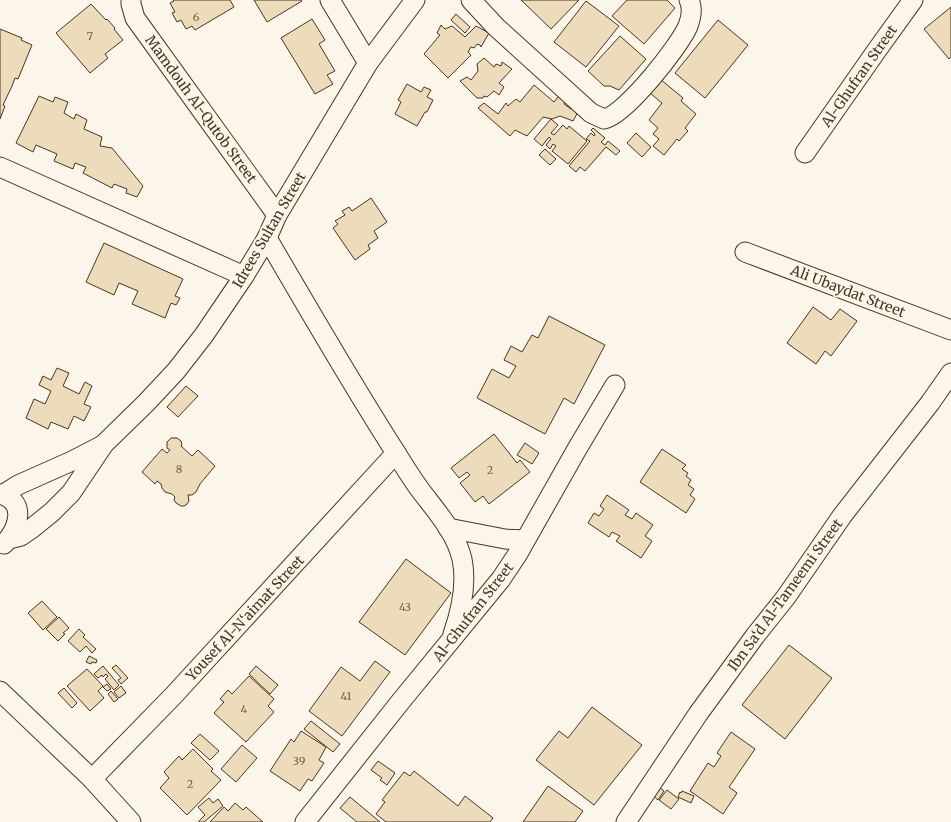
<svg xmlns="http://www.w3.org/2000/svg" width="951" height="822" font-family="Merriweather,serif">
	<rect width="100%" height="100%" fill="#fbf6e9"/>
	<!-- building -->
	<g fill="#ecdcbc" stroke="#4a3520">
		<polygon points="173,0 230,0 234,7 195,30 192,26 186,29 181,20 177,22 172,13 175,12 170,3 174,1"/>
		<polygon points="254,0 301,0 302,1 267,22"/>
		<polygon points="521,0 579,0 551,29"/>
		<polygon points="627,0 667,0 675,8 644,44 612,16"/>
		<polygon points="586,1 619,26 586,67 554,42"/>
		<polygon points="91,4 106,20 107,19 115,28 114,29 123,40 105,54 108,58 90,73 56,33"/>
		<polygon points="951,7 951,57 949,59 924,29"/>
		<polygon points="456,14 470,27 465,33 451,20"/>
		<polygon points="312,19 325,40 319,44 335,71 327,75 333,84 315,94 281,38"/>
		<polygon points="718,20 748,45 705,98 675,73"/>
		<polygon points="441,25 445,29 452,26 465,37 476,26 489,33 481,47 480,45 477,44 474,48 471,47 468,52 471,55 448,78 424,54 440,35 437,33"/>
		<polygon points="0,29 22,38 21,40 32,45 18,79 15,78 12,86 3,105 5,106 0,119"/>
		<polygon points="620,36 646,59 619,90 610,86 604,86 588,71"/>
		<polygon points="484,58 494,67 496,64 501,66 502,62 512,69 499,83 504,87 499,95 494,91 487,97 484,96 483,98 477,98 460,81 467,77 471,80 478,71 477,64"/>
		<polygon points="660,79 683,98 681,101 696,114 685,128 688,131 679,141 677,139 664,155 653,146 659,139 653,134 658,128 649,120 662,103 650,93"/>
		<polygon points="407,84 421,92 424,87 431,90 427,97 433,100 427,112 425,112 417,126 395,114 401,102 398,100"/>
		<polygon points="534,85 554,102 559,96 565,100 564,104 571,109 573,108 578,112 573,121 560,116 552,119 543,117 527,136 515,130 510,136 478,108 484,103 498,114 506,103 508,106 516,99 520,102"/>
		<polygon points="39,96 53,102 55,97 68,102 64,113 74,119 76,114 87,120 84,129 102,137 100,146 112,148 143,186 137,197 126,193 127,189 114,184 112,188 83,173 86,167 75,163 73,169 54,161 57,154 36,145 33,152 16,143"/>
		<polygon points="551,119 558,125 551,133 554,135 563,125 567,129 569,126 587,141 568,164 552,151 556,146 553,144 550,149 546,145 551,139 549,137 542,146 534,139"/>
		<polygon points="593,128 605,138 601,142 605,145 608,141 620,151 616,155 606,147 585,171 580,167 576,172 569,166 590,141 586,139 591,133 594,136 595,134 591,130"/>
		<polygon points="636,133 651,147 642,157 627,143"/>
		<polygon points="545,149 556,159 550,165 539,155"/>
		<polygon points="371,198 387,222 374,231 378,238 368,245 370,249 355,260 333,228 338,224 335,221 345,215 342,211 349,207 352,211"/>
		<polygon points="104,243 183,279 175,296 180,298 176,305 171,303 165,318 132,304 138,291 119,283 114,295 86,282"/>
		<polygon points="813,307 831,320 840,309 857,321 831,356 825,351 816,364 787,343"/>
		<polygon points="549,316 605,345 574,404 564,398 545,434 477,398 492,369 509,378 516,366 504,360 511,346 522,352 532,335 538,338"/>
		<polygon points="57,368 69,373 63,386 79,394 85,382 92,386 84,404 91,407 84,421 74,416 68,429 51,422 48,429 26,418 34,399 45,404 51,391 39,385 43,376 51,380"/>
		<polygon points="186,386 198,396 178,417 167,407"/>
		<polygon points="494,434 517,463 520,460 530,472 489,504 483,496 475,502 460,483 470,475 467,472 459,478 451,468"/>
		<polygon points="171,438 177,438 181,441 182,445 181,446 192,456 198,450 215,466 200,484 196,492 192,495 188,495 189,501 186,505 184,506 181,506 176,503 174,500 175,497 172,494 165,492 162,488 161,484 157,481 155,484 142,472 162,449 167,453 170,450 167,448 167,442"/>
		<polygon points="525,443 539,453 532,464 517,455"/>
		<polygon points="662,449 686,465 682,469 688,473 686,476 691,480 688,485 694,489 690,495 695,499 686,513 640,482"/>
		<polygon points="607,495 629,510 625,515 632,519 636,513 653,525 645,536 652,541 641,558 616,541 620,536 612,532 609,537 588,523 594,513 599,516 604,509 600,506"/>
		<polygon points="406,559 451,593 405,655 359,622"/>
		<polygon points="42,601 57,617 43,630 28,613"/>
		<polygon points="59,617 69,628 63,633 65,634 58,641 46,629"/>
		<polygon points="79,629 85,635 83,637 96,649 92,653 86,646 80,652 68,641"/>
		<polygon points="789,645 832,678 785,739 742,705"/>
		<polygon points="89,656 97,660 96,663 92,662 91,664 86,662"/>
		<polygon points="375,661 390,672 342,736 309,711 341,667 360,681"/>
		<polygon points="116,665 128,678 121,684 118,680 121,678 112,668"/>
		<polygon points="103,666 119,685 114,690 105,679 108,676 106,674 103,677 102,675 98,678 94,674"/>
		<polygon points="256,666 278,685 270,694 249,674"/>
		<polygon points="87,669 103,686 98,691 104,698 90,711 67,686"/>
		<polygon points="249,676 274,699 268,706 274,712 246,742 214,713 224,702 220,699 228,690 232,694"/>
		<polygon points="107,684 111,689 107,691 103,687"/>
		<polygon points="121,686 126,693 119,698 114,692"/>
		<polygon points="64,688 77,703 72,708 58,693"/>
		<polygon points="111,691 118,699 114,702 108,694"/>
		<polygon points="592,707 642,745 594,805 536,760 559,731 568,738"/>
		<polygon points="311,721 340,744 333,752 304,729"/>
		<polygon points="301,731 326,747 319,760 324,763 312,781 308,779 300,791 270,771 291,739 294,742"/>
		<polygon points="731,732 755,749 729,787 737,793 723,814 690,791 708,763 714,767 721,756 717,753"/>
		<polygon points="200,734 219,751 210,760 191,743"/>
		<polygon points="242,745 257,758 236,782 221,769"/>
		<polygon points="193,749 213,769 211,771 221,780 187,815 160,788 169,778 164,772 179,756 182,760"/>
		<polygon points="378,761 395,773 387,785 380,780 382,778 371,770"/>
		<polygon points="414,771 458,806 465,796 493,818 490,822 386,822 376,814 385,802 382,800 404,772 410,776"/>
		<polygon points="548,786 583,811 575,822 523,822"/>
		<polygon points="658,786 664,791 658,800 652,795"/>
		<polygon points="667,790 679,799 671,809 659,800"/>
		<polygon points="682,791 694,796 691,803 678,797 680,792 681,793"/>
		<polygon points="350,797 380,822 357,822 340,808"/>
		<polygon points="209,798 213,803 218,799 223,806 204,822 199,822 199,821 205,815 198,807"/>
		<polygon points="235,803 243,810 246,807 263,822 210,822 224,807 228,811"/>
	</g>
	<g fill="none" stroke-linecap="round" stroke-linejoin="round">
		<!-- minor casing -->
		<g stroke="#4a3520" stroke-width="21">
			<g id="minor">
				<polyline points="131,0 131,4 135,18 277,215"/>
				<polyline points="330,0 368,63"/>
				<path d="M 471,0 L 496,27 L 591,113 L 604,119 C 625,115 679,47 688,26 C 691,18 693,8 689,0"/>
				<polyline points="805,153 877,50 913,0"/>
				<polyline points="0,167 244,276"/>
				<path d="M 267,238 C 309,310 351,383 396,453 C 404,466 412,479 421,491 C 437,512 456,533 462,559 C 467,583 461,611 453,634"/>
				<polyline points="745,252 951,330"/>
				<path d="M 0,494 C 27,501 19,528 4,544"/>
				<polyline points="4,494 18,485 72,461 103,445"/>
				<polyline points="448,528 505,539 525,540"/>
				<polyline points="9,539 21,536 31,529 52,512 71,493 104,444 146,403 176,371 204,335 244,276 267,238 277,215 368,63 415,0"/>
				<polyline points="0,691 92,779 131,822"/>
				<polyline points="92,779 173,696 396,453"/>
				<polyline points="305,822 401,701 501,579 517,555 577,449 615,385"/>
				<polyline points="626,822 698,714 755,636 786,597 842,516 930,403 951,373"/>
			</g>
		</g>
		<!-- minor -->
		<use href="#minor" stroke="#fbf6e9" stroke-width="19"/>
	</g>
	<g text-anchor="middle" stroke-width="4" stroke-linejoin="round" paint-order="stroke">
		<!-- number labels -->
		<g font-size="11" fill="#725f47">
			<text x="196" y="21">6</text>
			<text x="90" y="40">7</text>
			<text x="179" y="473">8</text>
			<text x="490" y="474">2</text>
			<text x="405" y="611">43</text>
			<text x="346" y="700">41</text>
			<text x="244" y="713">4</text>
			<text x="299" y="765">39</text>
			<text x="190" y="788">2</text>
		</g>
		<!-- street labels -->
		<g font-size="14" fill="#4a3520" stroke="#fbf6e9">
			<text transform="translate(859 76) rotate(-55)" y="5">Al-Ghufran Street</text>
			<text transform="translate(201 109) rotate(54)" y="5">Mamdouh Al-Qutob Street</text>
			<text transform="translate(269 230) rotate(-60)" y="5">Idrees Sultan Street</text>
			<text transform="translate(848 291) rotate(21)" y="5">Ali Ubaydat Street</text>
			<text transform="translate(785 595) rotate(-54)" y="5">Ibn Sa‘d Al-Tameemi Street</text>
			<text transform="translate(473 612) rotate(-52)" y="5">Al-Ghufran Street</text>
			<text transform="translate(245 618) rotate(-47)" y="5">Yousef Al-N‘aimat Street</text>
		</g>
	</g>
</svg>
